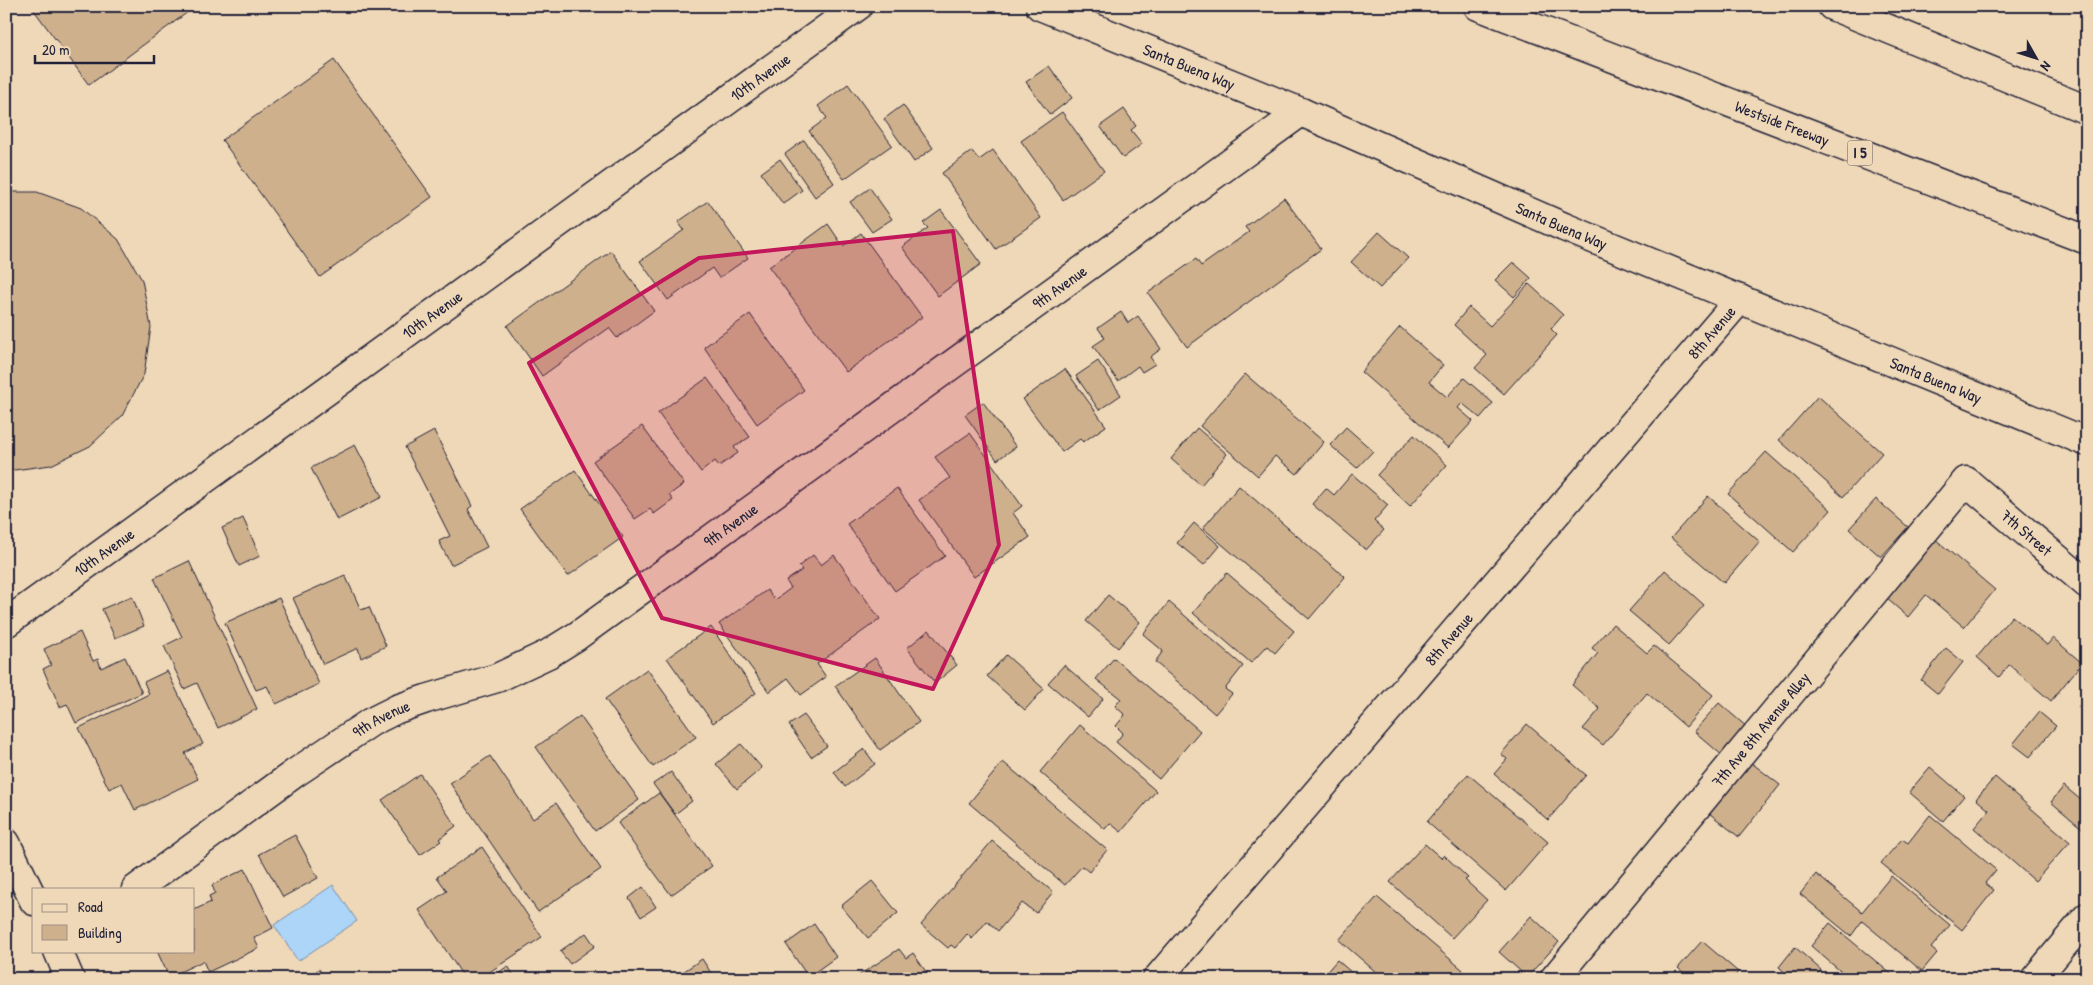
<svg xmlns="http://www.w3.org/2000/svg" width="2093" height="985" font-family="'Patrick Hand',sans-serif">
	<rect width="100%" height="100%" fill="#efd8b7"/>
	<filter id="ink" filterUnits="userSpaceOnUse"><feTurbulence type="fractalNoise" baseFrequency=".02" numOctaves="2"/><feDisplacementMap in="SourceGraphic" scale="10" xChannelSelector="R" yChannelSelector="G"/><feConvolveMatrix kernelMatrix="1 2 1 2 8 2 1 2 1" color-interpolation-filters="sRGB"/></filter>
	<g filter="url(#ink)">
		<!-- water -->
		<polygon fill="#add5f8" stroke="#758dac" points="333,885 357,921 298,961 274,925"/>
		<!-- building -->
		<g fill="#ceb18c" stroke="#22223b">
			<polygon points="31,6 196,6 89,85"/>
			<polygon points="334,60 432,197 320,277 222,140"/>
			<polygon points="1049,66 1072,98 1050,115 1026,82"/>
			<polygon points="848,84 892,145 844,179 809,131 827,118 818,106"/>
			<polygon points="903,105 933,148 914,162 884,119"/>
			<polygon points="1124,109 1136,126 1131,130 1142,144 1123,158 1100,126"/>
			<polygon points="1062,112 1104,171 1063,200 1021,141"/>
			<polygon points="804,140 834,183 815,197 785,154"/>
			<polygon points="993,150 1041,218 996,249 942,173 972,151 979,160"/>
			<polygon points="780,159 802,190 783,204 761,173"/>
			<polygon points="870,188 892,219 872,232 850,202"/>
			<polygon points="6,192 37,192 81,208 118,239 142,280 151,327 144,374 122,416 90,446 51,465 7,471"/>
			<polygon points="1284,198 1321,249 1187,347 1148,293 1196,259 1201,266 1249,232 1245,227"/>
			<polygon points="708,201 748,258 719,278 712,268 668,300 640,261 684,230 678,222"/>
			<polygon points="941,210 981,264 938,296 902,247 928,228 923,223"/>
			<polygon points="828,224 843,246 861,233 922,317 846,372 769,267"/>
			<polygon points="1379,232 1408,258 1380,288 1351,262"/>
			<polygon points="611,251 654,311 617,338 609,328 542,376 507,326"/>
			<polygon points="1513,262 1531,278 1514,297 1495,280"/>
			<polygon points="1529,284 1563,315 1551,329 1557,335 1504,394 1475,368 1487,355 1454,325 1469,307 1490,326"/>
			<polygon points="1121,312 1128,323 1138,316 1161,349 1150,357 1155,364 1142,372 1138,366 1118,381 1093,346 1105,338 1098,328"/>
			<polygon points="750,314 804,390 757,424 704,347"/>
			<polygon points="1400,327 1443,365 1429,382 1447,397 1464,378 1493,403 1480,418 1462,403 1458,408 1473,421 1448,448 1361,372"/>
			<polygon points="1098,361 1121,395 1099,410 1076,376"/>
			<polygon points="1065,369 1106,426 1083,442 1080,439 1062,452 1023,399"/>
			<polygon points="1245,374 1324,442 1297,474 1275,456 1258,476 1200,426"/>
			<polygon points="707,378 750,437 734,447 738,453 719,466 715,461 701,472 658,413"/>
			<polygon points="1818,396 1882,453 1843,497 1779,440"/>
			<polygon points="983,402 1016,447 997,460 965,415"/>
			<polygon points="642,426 684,484 669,495 673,500 654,514 650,509 635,519 593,461"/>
			<polygon points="1346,427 1373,451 1357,468 1330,445"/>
			<polygon points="1197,428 1227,454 1201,485 1171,459"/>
			<polygon points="434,431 472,506 468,509 487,547 451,565 439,541 450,536 405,447"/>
			<polygon points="970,433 1022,506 1013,513 1030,537 974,577 919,500 950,478 935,457"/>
			<polygon points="1414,435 1447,465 1410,506 1377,475"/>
			<polygon points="355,445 382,497 337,520 311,468"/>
			<polygon points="1766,452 1831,510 1793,552 1728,494"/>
			<polygon points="575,470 623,537 568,576 520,509"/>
			<polygon points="1352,474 1388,505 1374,521 1384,530 1366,550 1312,504 1326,488 1334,495"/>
			<polygon points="1239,486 1345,577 1309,619 1203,528"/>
			<polygon points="897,488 945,556 895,591 847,524"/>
			<polygon points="1708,496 1760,542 1724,583 1671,538"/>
			<polygon points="1876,499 1908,527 1881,557 1849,529"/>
			<polygon points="243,518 260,556 239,566 222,528"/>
			<polygon points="1194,523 1220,546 1204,565 1177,543"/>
			<polygon points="1934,538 1995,590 1964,627 1926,595 1908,617 1885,597"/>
			<polygon points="813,555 821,565 834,555 880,619 817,664 826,677 801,695 788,678 769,692 719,624 767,590 775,600 791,588 786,581 802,570 799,566"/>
			<polygon points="189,561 257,709 218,728 197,683 184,689 164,646 182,637 154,578"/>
			<polygon points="1665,570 1704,605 1669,645 1629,611"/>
			<polygon points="1227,573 1294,631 1275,653 1267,646 1251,663 1193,613"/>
			<polygon points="345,575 361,610 369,607 386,646 361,658 358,648 323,664 293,598"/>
			<polygon points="1108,595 1140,622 1118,648 1086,621"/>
			<polygon points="132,596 144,626 115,638 102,609"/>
			<polygon points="279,598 319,684 276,704 267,686 256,690 225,623"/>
			<polygon points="1169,602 1243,666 1225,689 1232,694 1215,714 1155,662 1163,651 1143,634"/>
			<polygon points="2012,616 2047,645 2053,638 2082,663 2051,701 2009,665 1999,677 1977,657"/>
			<polygon points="1613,624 1647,653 1654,646 1713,695 1686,727 1647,693 1603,745 1583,729 1600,709 1572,685 1598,653 1592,648"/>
			<polygon points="711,627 756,693 713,723 667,658"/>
			<polygon points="929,630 957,665 935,683 907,648"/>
			<polygon points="80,632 93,661 98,659 101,668 125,657 142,693 76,723 67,704 60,707 43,669 51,665 44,649"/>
			<polygon points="1946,648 1963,662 1938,694 1921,680"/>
			<polygon points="1006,655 1044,689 1025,710 987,676"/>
			<polygon points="875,658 919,722 880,750 835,686"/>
			<polygon points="1114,658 1200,731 1159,779 1116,742 1123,733 1116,726 1125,715 1115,706 1121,699 1096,679"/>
			<polygon points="1064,665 1103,699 1088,717 1048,683"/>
			<polygon points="647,669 696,737 653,767 605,699"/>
			<polygon points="167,671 203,744 185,753 198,779 135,810 122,783 109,789 79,728 149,694 144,682"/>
			<polygon points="2087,697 2087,714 2078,707"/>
			<polygon points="1719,703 1748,728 1724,757 1694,731"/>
			<polygon points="2039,712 2056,726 2030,757 2013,744"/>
			<polygon points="804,715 827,746 811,757 789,725"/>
			<polygon points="580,716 639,800 595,831 536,747"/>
			<polygon points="1527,724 1586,775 1548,820 1494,774 1507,759 1501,754"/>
			<polygon points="1080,725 1156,791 1121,832 1110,823 1105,829 1040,772"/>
			<polygon points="741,744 762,768 737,789 716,764"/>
			<polygon points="864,749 875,764 845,787 834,772"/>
			<polygon points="490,756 533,819 556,803 601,869 538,912 450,783"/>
			<polygon points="1749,761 1780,785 1739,837 1709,813"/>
			<polygon points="1003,762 1107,850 1089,872 1082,866 1065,885 969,803"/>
			<polygon points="1930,767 1964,796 1943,821 1909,792"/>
			<polygon points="671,772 692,801 675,814 653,784"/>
			<polygon points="420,774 456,826 439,839 441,841 420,855 382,800"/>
			<polygon points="1468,774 1548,842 1506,891 1427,822"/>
			<polygon points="1995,777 2070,842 2035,881 1974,828 1989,810 1976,799"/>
			<polygon points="2064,786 2087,805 2087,826 2084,830 2051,802"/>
			<polygon points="659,793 712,866 671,895 618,823"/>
			<polygon points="1930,815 1996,870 1985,883 1994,890 1962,930 1881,863 1902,839 1908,843"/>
			<polygon points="295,835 318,878 283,897 259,854"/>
			<polygon points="992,841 1053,892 1036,913 1022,903 998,931 987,921 972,939 967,934 955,948 951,945 948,948 921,925"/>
			<polygon points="1425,844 1441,858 1444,855 1468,878 1465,880 1487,900 1452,938 1390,882"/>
			<polygon points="482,847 542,937 479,979 465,979 419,910 447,891 437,877"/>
			<polygon points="245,869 273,928 254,938 259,948 208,972 203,961 169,977 157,951 194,951 194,910 211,902 209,896 215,893 212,885"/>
			<polygon points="1816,874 1862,912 1891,876 1950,925 1931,948 1937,953 1922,971 1862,921 1851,936 1800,894"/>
			<polygon points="872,881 898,913 868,938 841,906"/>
			<polygon points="643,887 656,907 641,917 629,898"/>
			<polygon points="1377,897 1463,970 1456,979 1384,979 1339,940"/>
			<polygon points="1531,916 1559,942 1527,977 1499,952"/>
			<polygon points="1830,923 1897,979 1844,979 1846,976 1811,946"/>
			<polygon points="814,924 836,957 808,977 786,944"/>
			<polygon points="586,933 595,946 570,964 560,951"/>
			<polygon points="1702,941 1738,972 1733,979 1691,979 1678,968"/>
			<polygon points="1795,947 1821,970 1814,979 1792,979 1779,967"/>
			<polygon points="899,949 906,958 913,953 931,979 860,979 858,976"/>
			<polygon points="702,959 715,979 675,979 674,978"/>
			<polygon points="1337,960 1359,979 1313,979 1320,971 1324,975"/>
			<polygon points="508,966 516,979 489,979"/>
			<polygon points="319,969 325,979 305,979"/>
		</g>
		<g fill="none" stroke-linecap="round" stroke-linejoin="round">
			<!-- minor casing -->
			<g stroke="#22223b" stroke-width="31">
				<g id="minor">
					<path id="s1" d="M 1040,6 L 1301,112 L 1564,227 L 2087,442"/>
					<path id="s2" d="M 6,623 L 858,6"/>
					<path id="s3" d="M 136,889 L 295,773 L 371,722 L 397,709 L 426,699 L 497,678 L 548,654 L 577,636 L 1301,112"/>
					<path id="s4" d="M 1157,979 L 1740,299"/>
					<path id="s5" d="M 1554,979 L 1966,481 L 2087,584"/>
					<polyline points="2035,979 2087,917"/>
				</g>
			</g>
			<!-- major casing -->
			<g stroke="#22223b" stroke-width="31">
				<g id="major">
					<polyline points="6,843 34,901"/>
					<polyline points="58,951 70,979"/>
				</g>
			</g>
			<!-- highway casing -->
			<g stroke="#22223b" stroke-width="31">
				<g id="highway">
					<path id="s6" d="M 1478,6 L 2087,240"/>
					<polyline points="1832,6 2087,110"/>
				</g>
			</g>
			<!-- minor -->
			<use href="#minor" stroke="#efd8b7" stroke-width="28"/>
			<!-- major -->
			<use href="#major" stroke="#efd8b7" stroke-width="28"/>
			<!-- highway -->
			<use href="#highway" stroke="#efd8b7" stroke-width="28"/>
		</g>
	</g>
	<!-- marked area -->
	<path fill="#c2185b" fill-opacity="0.2" stroke="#c2185b" stroke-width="4" stroke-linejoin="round" d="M 953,231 L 999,545 L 933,689 L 662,618 L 529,363 L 699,258 Z"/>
	<g text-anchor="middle" stroke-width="4.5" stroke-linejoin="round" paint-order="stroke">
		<!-- shield labels -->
		<rect fill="#efd8b7" stroke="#605960" stroke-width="1" x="1847.5" y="140.5" width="25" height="25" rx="4"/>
		<g font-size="15" font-weight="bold" fill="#22223b">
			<text x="1860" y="158">I 5</text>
		</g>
		<!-- street labels -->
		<g font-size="16" fill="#22223b" stroke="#efd8b7">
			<text dy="6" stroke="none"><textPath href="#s1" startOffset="161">Santa Buena Way</textPath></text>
			<text dy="6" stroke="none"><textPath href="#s2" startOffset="931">10th Avenue</textPath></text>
			<text dy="6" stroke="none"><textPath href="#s6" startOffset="326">Westside Freeway</textPath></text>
			<text dy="6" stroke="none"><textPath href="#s1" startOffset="566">Santa Buena Way</textPath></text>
			<text dy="6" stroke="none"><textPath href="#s3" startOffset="1108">9th Avenue</textPath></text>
			<text dy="6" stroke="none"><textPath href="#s2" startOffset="526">10th Avenue</textPath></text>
			<text dy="6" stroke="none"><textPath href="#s4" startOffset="852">8th Avenue</textPath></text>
			<text dy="6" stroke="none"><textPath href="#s1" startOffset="971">Santa Buena Way</textPath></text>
			<text dy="6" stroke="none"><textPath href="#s3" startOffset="702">9th Avenue</textPath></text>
			<text dy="6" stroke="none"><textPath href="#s5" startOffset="726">7th Street</textPath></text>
			<text dy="6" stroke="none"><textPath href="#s2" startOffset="121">10th Avenue</textPath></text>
			<text dy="6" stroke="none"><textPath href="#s4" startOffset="448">8th Avenue</textPath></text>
			<text dy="6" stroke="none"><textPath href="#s3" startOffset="299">9th Avenue</textPath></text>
			<text dy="6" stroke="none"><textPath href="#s5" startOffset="324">7th Ave 8th Avenue Alley</textPath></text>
		</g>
	</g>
	<!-- margin -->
	<rect width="2093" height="985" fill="none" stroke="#efd8b7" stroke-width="25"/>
	<rect x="12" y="12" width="2068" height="960" fill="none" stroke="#22223b" stroke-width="2" filter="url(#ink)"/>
	<!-- legend -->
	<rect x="32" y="888" width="162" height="65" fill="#efd8b7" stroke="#9d8f85"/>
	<rect x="42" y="904" width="25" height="8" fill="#efd8b7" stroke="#9d8f85"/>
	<text x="78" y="912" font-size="15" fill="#22223b">Road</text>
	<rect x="42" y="925" width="25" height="15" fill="#ceb18c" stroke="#9d8f85"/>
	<text x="78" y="938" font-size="15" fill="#22223b">Building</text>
	<!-- north arrow -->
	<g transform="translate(2036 58) rotate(129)" stroke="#efd8b7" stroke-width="4" paint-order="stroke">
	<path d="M0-4L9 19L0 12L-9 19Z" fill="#22223b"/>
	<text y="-8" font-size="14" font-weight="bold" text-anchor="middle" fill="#22223b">N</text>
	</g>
	<!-- scale -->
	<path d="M35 55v8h119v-8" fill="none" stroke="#22223b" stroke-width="2.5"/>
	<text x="42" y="55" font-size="15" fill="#22223b" stroke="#efd8b7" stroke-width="4" paint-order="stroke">20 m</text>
</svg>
